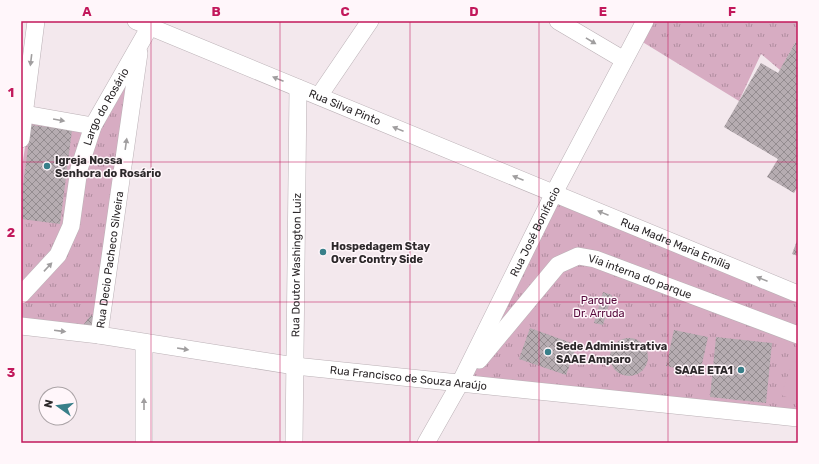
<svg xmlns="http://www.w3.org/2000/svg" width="819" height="464" font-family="Rubik,sans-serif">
	<defs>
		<pattern id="grass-tufts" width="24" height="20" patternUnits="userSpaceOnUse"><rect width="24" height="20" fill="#d7acc2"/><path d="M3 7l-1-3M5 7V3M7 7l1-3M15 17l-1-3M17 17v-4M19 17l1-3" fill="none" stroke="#af8c9e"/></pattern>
		<pattern id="building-cross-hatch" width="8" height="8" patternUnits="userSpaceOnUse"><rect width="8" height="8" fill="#b6acb1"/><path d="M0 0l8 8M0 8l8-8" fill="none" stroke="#948c90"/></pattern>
	</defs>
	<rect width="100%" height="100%" fill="#f3e8ed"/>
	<!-- grass -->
	<g fill="url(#grass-tufts)">
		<polygon points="645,21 798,21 798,38 780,70 761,54 739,101 636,38"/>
		<polygon points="135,61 97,330 21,320 21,302 63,255 97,129"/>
		<polygon points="29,120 89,129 66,226 54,255 21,281 21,174"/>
		<polygon points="555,195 798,286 798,416 462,382"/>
	</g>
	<!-- pitch -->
	<polygon fill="#d7acc2" points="793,361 798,363 798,401 781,395"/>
	<!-- building -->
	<g fill="url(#building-cross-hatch)">
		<polygon points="798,38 798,186 794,193 767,177 778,159 724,127 761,63 778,73"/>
		<polygon points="31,125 72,130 60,224 21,219 21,202"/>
		<polygon points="798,238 798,256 792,254"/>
		<polygon points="603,292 612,295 603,325 594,323"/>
		<polygon points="91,315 94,318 93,328 85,327 84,324"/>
		<polygon points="530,328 577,345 566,375 519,359"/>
		<polygon points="674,330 708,337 700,373 666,366"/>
		<polygon points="716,337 772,343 766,403 710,397"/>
		<circle cx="629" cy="357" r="19"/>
	</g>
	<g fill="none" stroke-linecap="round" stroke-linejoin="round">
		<!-- minor casing -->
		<g stroke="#bbb1b6" stroke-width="18">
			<g id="minor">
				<path id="s1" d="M 136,21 L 798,294"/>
				<polyline points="558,21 624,60"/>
				<polyline points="319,96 370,21"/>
				<polyline points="25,114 93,126"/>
				<polyline points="21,139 36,21"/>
				<path id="s2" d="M 21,295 L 58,255 L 71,226 L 79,169 L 93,126 L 153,21"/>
				<path id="s3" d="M 21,326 L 99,335 L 295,366 L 798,418"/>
				<path id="s4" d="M 99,335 L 139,53"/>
				<path id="s5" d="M 479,360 L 558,265 L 578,256 L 595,259 L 798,335"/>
				<polyline points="144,443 144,343"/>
				<path id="s6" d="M 294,443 L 298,88"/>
				<path id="s7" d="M 426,443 L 460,383 L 554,193 L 645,21"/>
			</g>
		</g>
		<!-- minor -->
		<use href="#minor" stroke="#fff" stroke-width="17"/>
	</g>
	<!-- one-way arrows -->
	<defs><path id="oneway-solid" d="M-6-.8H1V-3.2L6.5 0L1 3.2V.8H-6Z"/></defs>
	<g fill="#a09e9f">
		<use href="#oneway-solid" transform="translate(591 41) rotate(31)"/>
		<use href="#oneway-solid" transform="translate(31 60) rotate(97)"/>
		<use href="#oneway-solid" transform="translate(278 79) rotate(-158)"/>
		<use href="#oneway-solid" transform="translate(59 120) rotate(10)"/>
		<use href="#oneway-solid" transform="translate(398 129) rotate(-158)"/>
		<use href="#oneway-solid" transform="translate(126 144) rotate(-82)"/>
		<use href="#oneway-solid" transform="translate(518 178) rotate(-158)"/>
		<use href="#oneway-solid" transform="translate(603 213) rotate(-158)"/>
		<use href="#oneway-solid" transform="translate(48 267) rotate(-47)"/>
		<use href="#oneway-solid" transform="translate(762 279) rotate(-158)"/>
		<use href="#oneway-solid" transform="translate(60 331) rotate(7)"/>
		<use href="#oneway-solid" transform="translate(183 349) rotate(9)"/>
		<use href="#oneway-solid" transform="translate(144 404) rotate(-90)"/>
	</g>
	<!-- grid -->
	<path fill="none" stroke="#c2185b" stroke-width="1" stroke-opacity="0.55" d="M 151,21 L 151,443M 280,21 L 280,443M 410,21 L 410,443M 539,21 L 539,443M 668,21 L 668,443M 21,162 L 798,162M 21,302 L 798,302"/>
	<!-- markers -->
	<g fill="#387f89" stroke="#fff6fa" stroke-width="1.5">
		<circle cx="47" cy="166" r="4"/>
		<circle cx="323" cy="252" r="4"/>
		<circle cx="548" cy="352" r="4"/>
		<circle cx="741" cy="370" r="4"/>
	</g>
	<g text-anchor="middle" stroke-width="3" stroke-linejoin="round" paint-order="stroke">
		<!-- street labels -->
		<g font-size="11" fill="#2c282a" stroke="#fff6fa">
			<text dy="4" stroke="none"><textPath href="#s2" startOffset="212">Largo do Rosário</textPath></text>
			<text dy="4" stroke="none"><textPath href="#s1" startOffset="226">Rua Silva Pinto</textPath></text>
			<text dy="4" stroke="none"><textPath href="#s7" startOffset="238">Rua José Bonifacio</textPath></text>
			<text dy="4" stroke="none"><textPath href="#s1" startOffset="584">Rua Madre Maria Emília</textPath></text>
			<text dy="4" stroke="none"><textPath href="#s4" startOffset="76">Rua Decio Pacheco Silveira</textPath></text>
			<text dy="4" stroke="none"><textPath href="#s6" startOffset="178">Rua Doutor Washington Luiz</textPath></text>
			<text dy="4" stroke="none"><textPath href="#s5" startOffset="211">Via interna do parque</textPath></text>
			<text dy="4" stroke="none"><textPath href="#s3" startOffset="391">Rua Francisco de Souza Araújo</textPath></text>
		</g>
		<!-- poi labels -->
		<g font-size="11" font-weight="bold" fill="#2c282a" stroke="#fff6fa" text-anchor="start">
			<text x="55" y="164">Igreja Nossa<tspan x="55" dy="13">Senhora do Rosário</tspan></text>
			<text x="331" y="250">Hospedagem Stay<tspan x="331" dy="13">Over Contry Side</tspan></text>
			<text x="556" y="350">Sede Administrativa<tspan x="556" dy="13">SAAE Amparo</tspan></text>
			<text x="733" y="374" text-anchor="end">SAAE ETA1</text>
		</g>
		<!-- park labels -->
		<g font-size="11" fill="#560a3c" stroke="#fff6fa">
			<text x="599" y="304">Parque<tspan x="599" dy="13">Dr. Arruda</tspan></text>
		</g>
	</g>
	<!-- border -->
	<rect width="819" height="464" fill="none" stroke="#fff6fa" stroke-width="44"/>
	<!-- north arrow -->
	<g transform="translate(58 406) rotate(284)"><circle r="19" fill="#fff6fa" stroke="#aba4a7"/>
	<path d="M0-3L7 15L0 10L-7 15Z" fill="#387f89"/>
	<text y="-6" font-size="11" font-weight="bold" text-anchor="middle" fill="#2c282a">N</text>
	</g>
	<rect x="22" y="22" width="775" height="420" fill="none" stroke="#c2185b" stroke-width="1.5"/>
	<g font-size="13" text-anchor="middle" font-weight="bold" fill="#c2185b">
		<text x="87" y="16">A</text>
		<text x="216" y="16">B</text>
		<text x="345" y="16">C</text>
		<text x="474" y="16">D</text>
		<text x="603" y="16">E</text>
		<text x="732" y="16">F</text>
		<text x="11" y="97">1</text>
		<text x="11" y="237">2</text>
		<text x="11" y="377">3</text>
	</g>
</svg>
